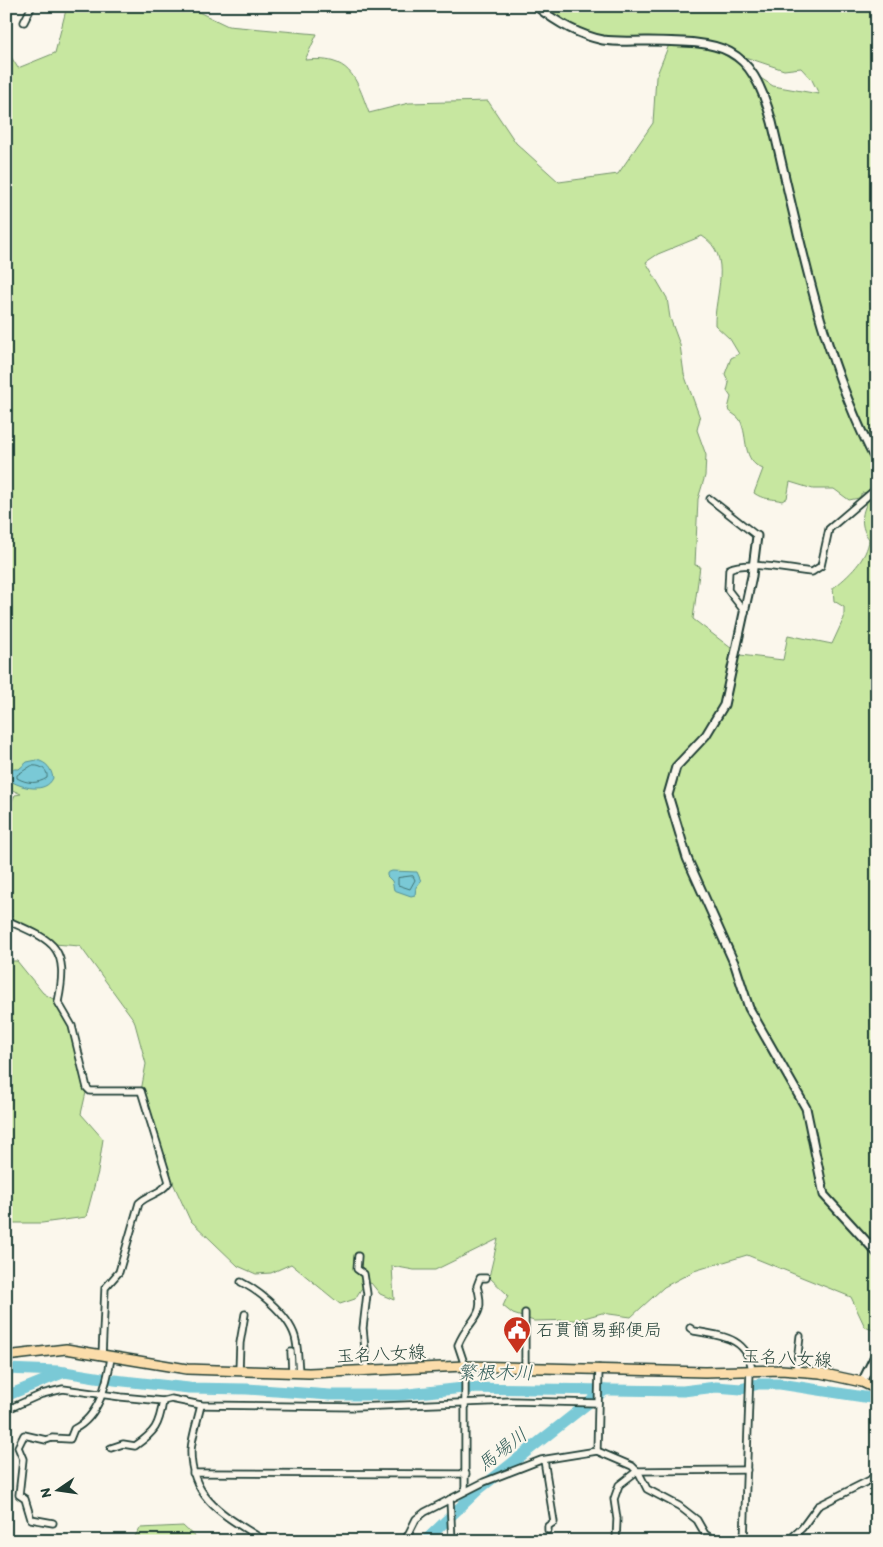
<svg xmlns="http://www.w3.org/2000/svg" width="883" height="1547" font-family="Itim,'Klee One',sans-serif">
	<rect width="100%" height="100%" fill="#fbf7ec"/>
	<filter id="ink" filterUnits="userSpaceOnUse"><feTurbulence type="fractalNoise" baseFrequency=".02" numOctaves="2"/><feDisplacementMap in="SourceGraphic" scale="10" xChannelSelector="R" yChannelSelector="G"/><feConvolveMatrix kernelMatrix="1 2 1 2 8 2 1 2 1" color-interpolation-filters="sRGB"/></filter>
	<g filter="url(#ink)">
		<!-- green -->
		<g fill="#c7e7a0" stroke="#73926a" fill-rule="evenodd">
			<path d="M 67,6 L 186,6 L 228,26 L 317,34 L 305,60 C 350,56 355,75 369,113 L 409,103 L 488,101 L 516,143 L 559,182 L 618,174 L 653,123 L 656,77 L 670,42 L 604,40 L 546,15 L 554,6 L 877,6 L 877,1329 L 875,1331 L 865,1327 L 851,1297 L 747,1255 L 694,1271 L 664,1287 L 631,1317 L 602,1313 L 577,1320 L 534,1321 L 513,1314 L 503,1306 L 508,1295 L 489,1277 L 498,1239 L 435,1270 L 414,1270 L 392,1266 L 394,1300 L 380,1294 L 371,1283 L 361,1289 L 355,1299 L 340,1304 L 291,1264 L 271,1273 L 256,1274 L 238,1266 L 190,1220 L 162,1159 L 141,1091 L 146,1064 L 134,1020 L 80,946 L 54,944 L 6,919 L 6,813 L 15,795 L 21,794 L 6,787 L 6,49 L 18,68 L 55,53 ZM 709,45 L 784,70 L 801,68 L 812,80 L 819,94 L 773,86 ZM 702,236 C 734,256 714,295 715,325 L 730,339 L 739,354 L 731,358 L 725,374 L 729,383 L 727,391 L 731,397 L 728,409 C 731,414 737,415 740,420 C 749,438 741,460 763,469 L 754,493 C 763,500 772,498 782,501 L 787,498 L 790,482 L 813,489 L 834,489 L 849,500 L 859,498 L 862,493 L 869,492 L 872,494 C 862,509 858,524 869,539 C 868,558 848,577 833,588 L 834,601 L 844,607 L 844,618 L 832,644 L 788,635 L 783,660 L 740,655 L 693,619 L 700,566 L 695,565 L 698,499 L 705,476 L 706,455 L 697,430 L 700,418 L 684,374 L 680,345 L 670,318 L 667,298 L 646,262 L 658,254 Z"/>
			<polygon points="6,961 17,961 43,993 58,1002 72,1026 87,1088 81,1114 103,1139 98,1172 86,1217 42,1223 6,1223"/>
			<polygon points="183,1526 199,1541 132,1541 140,1528"/>
		</g>
		<!-- water -->
		<g fill="#7ac9d6" stroke="#569195">
			<path d="M 37,760 C 47,763 51,768 53,778 C 46,794 21,788 9,780 L 12,769 L 19,769 L 27,762 Z"/>
			<polygon points="392,871 417,872 421,881 416,887 415,895 411,896 394,890 392,881 387,876 387,873"/>
		</g>
		<g fill="none" stroke-linecap="round" stroke-linejoin="round">
			<!-- shore -->
			<g stroke="#437575" stroke-width="1">
				<path d="M 37,766 C 43,767 48,771 47,778 C 37,784 28,784 17,778 L 17,775 L 31,766 Z"/>
				<polygon points="413,876 415,880 410,889 398,885 398,878"/>
			</g>
			<!-- river -->
			<g stroke="#7ac9d6" stroke-width="11">
				<polyline points="6,1369 58,1371 102,1378"/>
				<polyline points="114,1380 189,1388 247,1389 330,1395 400,1395 463,1388 683,1391 716,1387 741,1389 758,1384 780,1384 877,1399"/>
				<polyline points="6,1396 65,1372"/>
				<polyline points="425,1541 478,1490 605,1390"/>
			</g>
			<!-- minor casing -->
			<g stroke="#1f3d34" stroke-width="9">
				<g id="minor">
					<polyline points="24,22 32,6"/>
					<polyline points="710,499 757,536"/>
					<path d="M 745,612 L 728,590 L 729,569 C 747,560 790,570 812,572 L 821,566 L 829,529 L 877,488"/>
					<path d="M 6,920 C 53,941 70,945 58,1002 L 72,1026 L 87,1088 L 90,1091 L 141,1091 L 169,1182 C 160,1195 150,1193 139,1203 L 119,1272 L 105,1288 L 102,1356"/>
					<polyline points="358,1256 357,1269 364,1274 367,1294 363,1328 367,1371"/>
					<path d="M 241,1282 C 261,1292 292,1318 296,1341 C 298,1351 298,1362 299,1372"/>
					<polyline points="525,1313 525,1367"/>
					<path d="M 690,1328 L 694,1331 C 722,1336 748,1337 752,1371"/>
					<polyline points="291,1352 292,1372"/>
					<polyline points="239,1371 240,1343 245,1314"/>
					<polyline points="796,1371 800,1336"/>
					<path d="M 201,1405 C 198,1419 192,1436 191,1450 C 190,1501 228,1517 265,1541"/>
					<polyline points="6,1410 42,1394 63,1389 121,1397 163,1401 171,1399 201,1405 355,1407 511,1401 598,1403"/>
					<path d="M 111,1448 L 123,1444 L 135,1446 C 155,1432 159,1426 163,1401"/>
					<polyline points="597,1451 599,1368"/>
					<polyline points="544,1460 554,1522 548,1526 548,1530"/>
					<polyline points="193,1473 466,1474"/>
					<path d="M 465,1491 L 465,1366 L 458,1345 C 469,1317 487,1319 477,1286 L 480,1278 L 486,1278"/>
					<polyline points="450,1499 452,1541"/>
					<path d="M 53,1523 L 31,1519 L 25,1499 L 19,1495 L 23,1459 L 18,1447 L 24,1435 L 46,1440 L 52,1438 L 70,1439 L 74,1429 C 99,1417 107,1383 111,1358"/>
					<polyline points="405,1541 416,1519 425,1512 484,1482 541,1460 597,1451 632,1466 639,1473 647,1489 679,1506 697,1520 705,1534 716,1541"/>
					<polyline points="616,1541 617,1519 614,1499 619,1485 637,1471 747,1470"/>
					<polyline points="744,1541 750,1371"/>
					<polyline points="788,1541 802,1528 818,1506 870,1480 877,1473"/>
				</g>
			</g>
			<!-- tertiary casing -->
			<g stroke="#1f3d34" stroke-width="11">
				<g id="tertiary">
					<path d="M 536,6 C 556,22 578,35 603,40 C 617,42 631,41 645,41 C 721,42 750,41 772,122 C 800,238 821,357 877,463"/>
					<polyline points="757,536 752,576 724,705 706,735 676,767 668,795 687,858 735,965 749,1008 806,1108 824,1195 877,1253"/>
					<polyline points="862,1382 877,1352"/>
				</g>
			</g>
			<!-- primary casing -->
			<g stroke="#1f3d34" stroke-width="12">
				<polyline id="primary" points="6,1356 66,1349 187,1369 309,1373 465,1366 705,1372 781,1370 820,1373 862,1382 877,1389"/>
			</g>
			<!-- minor -->
			<use href="#minor" stroke="#fbf7ec" stroke-width="5.5"/>
			<!-- tertiary -->
			<use href="#tertiary" stroke="#fbf7ec" stroke-width="7"/>
			<!-- primary -->
			<use href="#primary" stroke="#fbddab" stroke-width="9"/>
		</g>
	</g>
	<!-- icons -->
	<defs>
		<g id="civic-pin" transform="scale(1.4375)"><path d="M0 17L-7.5 6A9.5 9.5 0 1 1 7.5 6Z" fill="#c8321e" stroke="#fbf7ec"/><path d="M-.6-6.5H3V-4.5H.6V-3L4-1V1h2V6H-6V1h2V-1L-.6-3ZM-1.2 2.5V6h2.4V2.5Z" fill="#fff"/></g>
	</defs>
	<g fill-rule="evenodd">
		<use href="#civic-pin" x="517" y="1330"/>
	</g>
	<g text-anchor="middle" stroke-width="4" stroke-linejoin="round" paint-order="stroke">
		<!-- poi labels -->
		<g font-size="18" fill="#1f3d34" stroke="#fbf7ec" text-anchor="start">
			<text x="536" y="1336">石貫簡易郵便局</text>
		</g>
		<!-- street labels -->
		<g font-size="18" fill="#1f3d34" stroke="#fbf7ec">
			<text transform="translate(381 1354) rotate(-3)" y="6">玉名八女線</text>
			<text transform="translate(787 1358) rotate(3)" y="6">玉名八女線</text>
		</g>
		<!-- water labels -->
		<g font-size="19" font-style="italic" fill="#36605c" stroke="#fbf7ec">
			<text x="495" y="1379">繁根木川</text>
			<text transform="translate(502 1449) rotate(-38)" y="7">馬場川</text>
		</g>
	</g>
	<!-- margin -->
	<rect width="883" height="1547" fill="none" stroke="#fbf7ec" stroke-width="25"/>
	<rect x="12" y="12" width="858" height="1522" fill="none" stroke="#1f3d34" stroke-width="2" filter="url(#ink)"/>
	<!-- north arrow -->
	<g transform="translate(58 1490) rotate(257)" stroke="#fbf7ec" stroke-width="4" paint-order="stroke">
	<path d="M0-4L9 19L0 12L-9 19Z" fill="#1f3d34"/>
	<text y="-8" font-size="14" font-weight="bold" text-anchor="middle" fill="#1f3d34">N</text>
	</g>
</svg>
